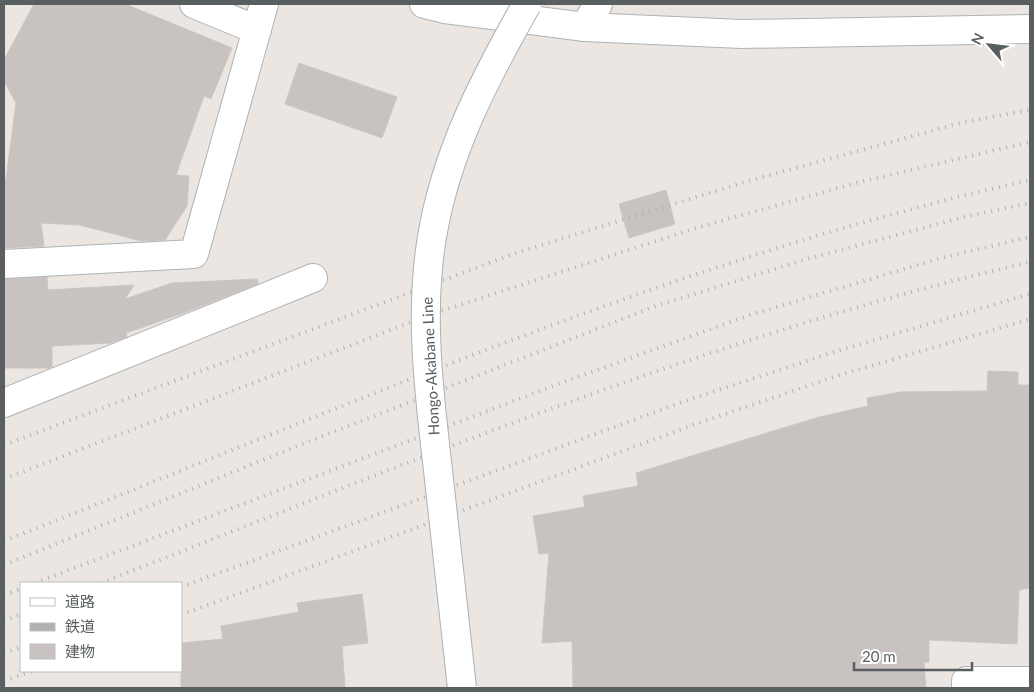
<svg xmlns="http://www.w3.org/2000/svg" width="1034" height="692" font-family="Lato,'Noto Sans JP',sans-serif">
	<rect width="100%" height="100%" fill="#ebe6e1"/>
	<!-- building -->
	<g fill="#c8c3c0" stroke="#cfc6c0">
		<polygon points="34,4 125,4 232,48 211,99 204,96 176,175 189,176 187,206 165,240 141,241 80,225 41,223 44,246 4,248 4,182 6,179 16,103 4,81 4,60"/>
		<polygon points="299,63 397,97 382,138 285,104"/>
		<polygon points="666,190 675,224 629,238 619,204"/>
		<polygon points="47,277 48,290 134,285 125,299 172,283 257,279 258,284 181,314 126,333 127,337 110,343 52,346 52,367 49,368 4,368 4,279"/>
		<polygon points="988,371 1018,372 1018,385 1030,385 1030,588 1019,590 1017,644 929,640 929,662 924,662 926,688 573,688 572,641 542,643 549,553 539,554 533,516 585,507 583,496 638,486 636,473 819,417 868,406 867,398 900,392 987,391"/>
		<polygon points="362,594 368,643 342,646 345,688 181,688 181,643 223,639 221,626 299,612 297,603"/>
	</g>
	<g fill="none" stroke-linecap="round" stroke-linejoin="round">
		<!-- minor casing -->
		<g stroke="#aeb3b5" stroke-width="30">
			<g id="minor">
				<polyline points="194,4 257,30"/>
				<polyline points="424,4 445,9 585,27 742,34 1030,29"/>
				<polyline points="4,264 194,254 264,4"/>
				<polyline points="4,403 313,278"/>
				<polyline points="966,688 966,681 1030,681"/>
			</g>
		</g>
		<!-- secondary casing -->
		<g stroke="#adb2b5" stroke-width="30">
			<g id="secondary">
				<polyline points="445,9 448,4"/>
				<polyline points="585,27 598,4"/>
			</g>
		</g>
		<!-- minor -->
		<use href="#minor" stroke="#fff" stroke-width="28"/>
		<!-- secondary -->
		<use href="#secondary" stroke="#fff" stroke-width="28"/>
		<!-- rail -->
		<g stroke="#afb0b0" stroke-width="4" stroke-dasharray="1 6" stroke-linecap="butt">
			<polyline points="4,445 513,254 748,181 964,122 1030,110"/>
			<polyline points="4,479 432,314 696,228 860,182 1030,142"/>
			<path d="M 4,541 C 342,409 675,259 1030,180"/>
			<polyline points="4,565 310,441 653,307 807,259 968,216 1030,203"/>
			<polyline points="35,583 561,383 750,315 941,258 1030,237"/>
			<path d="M 101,583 C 406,464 710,336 1030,262"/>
			<polyline points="181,587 685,401 834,352 1030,294"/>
			<polyline points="4,595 21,589"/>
			<polyline points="181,615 693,425 840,375 1030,319"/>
			<polyline points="4,621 21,614"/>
			<polyline points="4,653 21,647"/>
			<polyline points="4,681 32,671"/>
		</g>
		<!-- secondary-bridge casing -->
		<g stroke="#adb2b5" stroke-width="30" stroke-linecap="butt">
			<path id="secondary-bridge" d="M 462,688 C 454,616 446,543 438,470 C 429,393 419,314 432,237 C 446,152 485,78 527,4"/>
		</g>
		<!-- secondary-bridge -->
		<use href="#secondary-bridge" stroke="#fff" stroke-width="28"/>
	</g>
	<g text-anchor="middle" stroke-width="4" stroke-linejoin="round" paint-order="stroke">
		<!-- street labels -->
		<g font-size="15" fill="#595e60" stroke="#fff">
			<text transform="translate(431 366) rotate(-93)" y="5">Hongo-Akabane Line</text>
		</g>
	</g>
	<!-- border -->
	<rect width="1034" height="692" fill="none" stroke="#595e60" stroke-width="10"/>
	<!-- legend -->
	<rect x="20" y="582" width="162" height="90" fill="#ffffff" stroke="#bdbfbf"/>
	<rect x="30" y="598" width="25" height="8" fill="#ffffff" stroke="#bdbfbf"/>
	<text x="65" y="607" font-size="15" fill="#595e60">道路</text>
	<rect x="30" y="623" width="25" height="8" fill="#afb0b0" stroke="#bdbfbf"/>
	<text x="65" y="632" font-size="15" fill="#595e60">鉄道</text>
	<rect x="30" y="644" width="25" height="15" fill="#c8c3c0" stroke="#bdbfbf"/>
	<text x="65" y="657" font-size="15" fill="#595e60">建物</text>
	<!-- north arrow -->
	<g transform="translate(989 45) rotate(298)" stroke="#ffffff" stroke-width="4" paint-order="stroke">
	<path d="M0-4L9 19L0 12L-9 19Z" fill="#595e60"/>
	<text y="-8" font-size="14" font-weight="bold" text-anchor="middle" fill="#595e60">N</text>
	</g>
	<!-- scale -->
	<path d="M854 662v8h118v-8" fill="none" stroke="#595e60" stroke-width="2.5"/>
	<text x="862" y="662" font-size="15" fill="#595e60" stroke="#ffffff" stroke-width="4" paint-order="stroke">20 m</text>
</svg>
